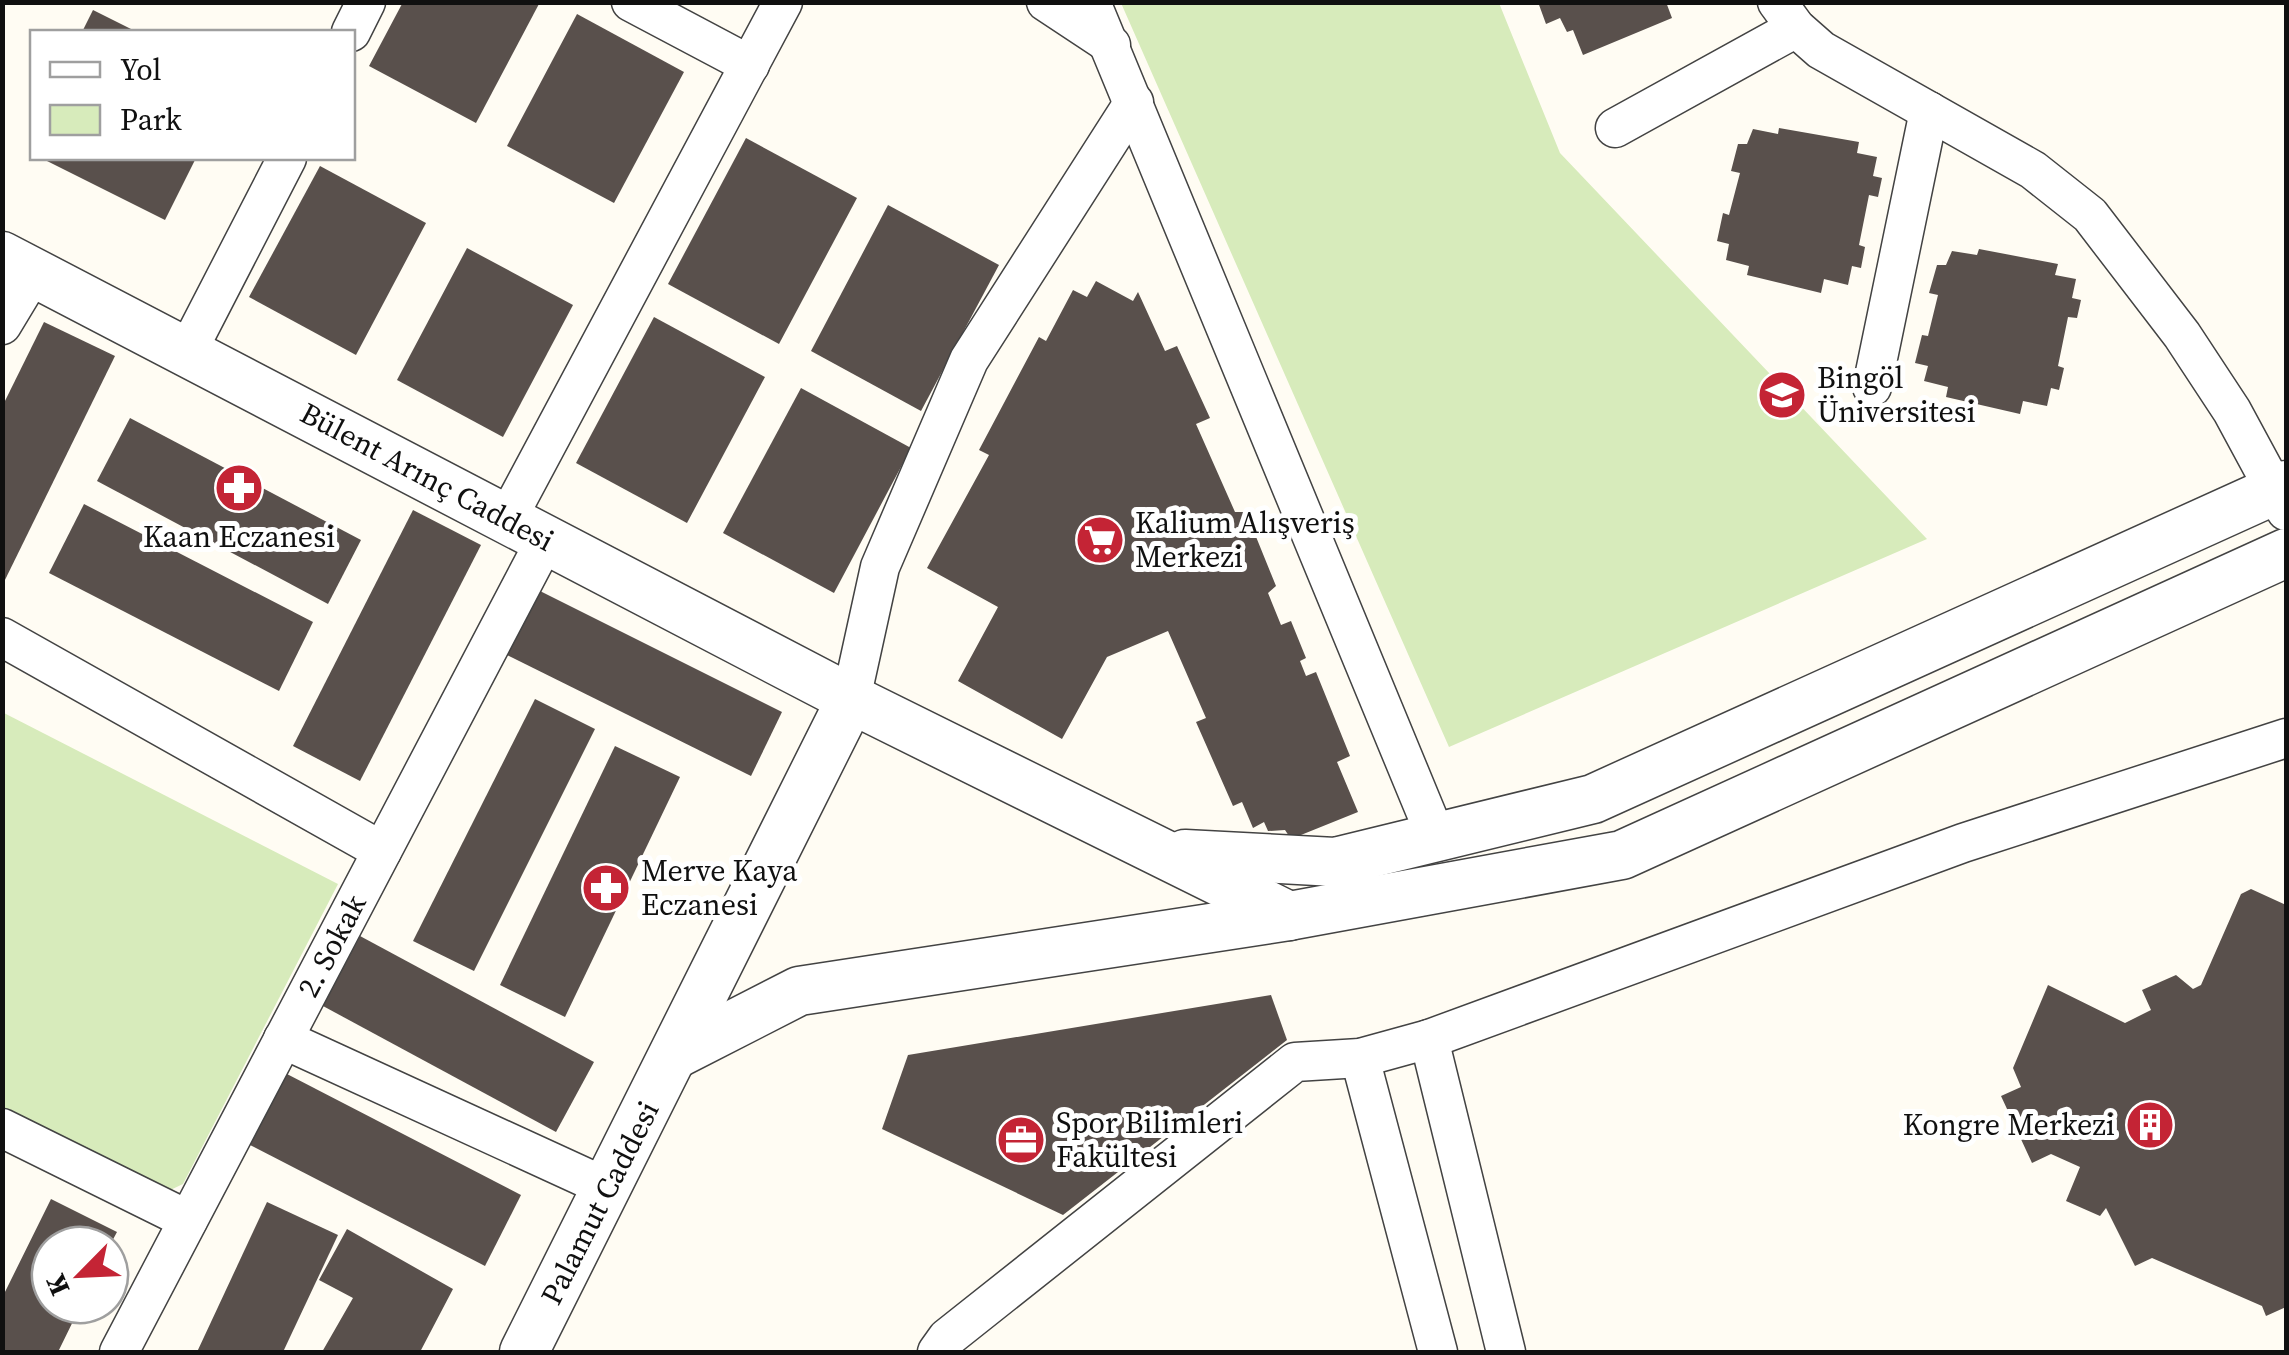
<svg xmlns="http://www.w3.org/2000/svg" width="2289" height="1355" font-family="'Source Serif 4',serif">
	<rect width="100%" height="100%" fill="#fffcf3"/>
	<!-- green -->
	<g fill="#d7ebbb">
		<polygon points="1121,3 1499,3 1560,153 1927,539 1449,747"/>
		<polygon points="2,712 338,884 183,1184 164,1193 3,1113"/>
	</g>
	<!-- building -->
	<g fill="#59504c">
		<polygon points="403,2 540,2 476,123 369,66"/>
		<polygon points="1538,2 1666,2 1672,18 1583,55 1573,30 1567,32 1560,18 1546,24"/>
		<polygon points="93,10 137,32 82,32"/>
		<polygon points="577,14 684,72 614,203 507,146"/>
		<polygon points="1779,128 1859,142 1857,153 1877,157 1873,176 1882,178 1878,197 1869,195 1859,245 1865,247 1861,268 1852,266 1848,285 1824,279 1821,293 1747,275 1749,266 1726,260 1729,244 1717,241 1723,213 1729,215 1740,173 1731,171 1738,144 1747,144 1753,129 1778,134"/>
		<polygon points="746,138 857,198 779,344 668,284"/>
		<polygon points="41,158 196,158 165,220"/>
		<polygon points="320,166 426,223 356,355 249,297"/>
		<polygon points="888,205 999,265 921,411 811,351"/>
		<polygon points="467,248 573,305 503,437 397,380"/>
		<polygon points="1979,249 2058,264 2055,275 2076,279 2072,298 2081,300 2077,318 2068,317 2058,366 2064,368 2059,390 2051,388 2047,406 2023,401 2020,414 1946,397 1948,387 1924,381 1928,366 1915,363 1922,335 1928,336 1938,295 1929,293 1937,265 1946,265 1952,251 1977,255"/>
		<polygon points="1096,281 1133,301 1138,292 1165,351 1177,346 1210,418 1196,424 1235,512 1246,512 1276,586 1268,593 1281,625 1291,621 1306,658 1300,661 1306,676 1316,672 1350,756 1337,762 1358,812 1291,839 1285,830 1268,831 1264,822 1253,828 1242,802 1233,806 1196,722 1206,718 1168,631 1107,657 1062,739 958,681 998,607 927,568 989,455 979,450 1039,337 1046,341 1073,290 1087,297"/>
		<polygon points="654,317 765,377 687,523 576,463"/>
		<polygon points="44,322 115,356 2,586 2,407"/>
		<polygon points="801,388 911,448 834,593 723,533"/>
		<polygon points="130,418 361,540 328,604 97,481"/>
		<polygon points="84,504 313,622 279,691 49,573"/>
		<polygon points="413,510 481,545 360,781 293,746"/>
		<polygon points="538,590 782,712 751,776 507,655"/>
		<polygon points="535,699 595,729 474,971 413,941"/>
		<polygon points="615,746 680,777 565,1017 500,985"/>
		<polygon points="2251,889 2286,905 2286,1307 2266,1316 2262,1306 2152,1258 2135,1266 2106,1208 2100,1216 2066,1201 2080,1167 2051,1154 2032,1163 2001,1096 2021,1087 2013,1068 2048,985 2125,1023 2151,1010 2142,990 2176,975 2193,989 2201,985 2241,894"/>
		<polygon points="360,936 594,1062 556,1132 323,1006"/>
		<polygon points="1271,995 1287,1040 1063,1215 882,1129 908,1055"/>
		<polygon points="285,1073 521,1195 485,1266 248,1144"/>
		<polygon points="51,1199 117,1232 110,1245 50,1245 50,1305 81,1305 58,1352 2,1352 2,1298"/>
		<polygon points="267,1202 338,1235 283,1352 197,1352"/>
		<polygon points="347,1229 453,1289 420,1352 322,1352 353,1298 319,1280"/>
	</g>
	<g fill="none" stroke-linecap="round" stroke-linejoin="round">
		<!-- minor casing -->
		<g stroke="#434343" stroke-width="41">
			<g id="minor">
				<polyline points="631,2 750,65"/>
				<polyline points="1046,2 1111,45"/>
				<polyline points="1091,2 1436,837"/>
				<polyline points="1777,2 1796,28 1821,50 2033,170 2090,215 2182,335 2232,411 2286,511"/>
				<polyline points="351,32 366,2"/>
				<polyline points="1615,128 1796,28"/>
				<polyline points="2,325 34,272"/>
				<polyline points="187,352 287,158"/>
				<polyline points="1872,387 1929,111"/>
				<polyline points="507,519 783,2"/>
				<polyline points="2,637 382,851"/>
				<polyline points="851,699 880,567 969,360 1134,102"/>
				<polyline points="283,1039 608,1188"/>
				<polyline points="1429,1039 1506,1352"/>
				<polyline points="1360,1058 1438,1352"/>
				<polyline points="2,1128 188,1220"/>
				<polyline points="119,1352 546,539"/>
				<polyline points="937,1352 947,1338 1295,1062 1360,1058 1429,1039 1963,843 2286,738"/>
			</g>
		</g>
		<!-- tertiary casing -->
		<g stroke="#434343" stroke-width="51">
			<g id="tertiary">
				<polyline points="2,256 851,699 1289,916"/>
				<polyline points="1185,854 1335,862 1593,799 2286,485"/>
				<polyline points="676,1054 799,991 1289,916 1622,855 2286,553"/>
				<polyline points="524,1352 851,699"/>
			</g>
		</g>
		<!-- minor -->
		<use href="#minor" stroke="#fff" stroke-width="38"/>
		<!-- tertiary -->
		<use href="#tertiary" stroke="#fff" stroke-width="48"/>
	</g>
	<!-- icons -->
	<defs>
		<g id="university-disc" transform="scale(2.5)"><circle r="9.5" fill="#c42435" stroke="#fff"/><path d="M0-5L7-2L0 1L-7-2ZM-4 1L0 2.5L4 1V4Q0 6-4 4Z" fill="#fff"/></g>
		<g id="pharmacy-disc" transform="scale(2.5)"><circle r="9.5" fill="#c42435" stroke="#fff"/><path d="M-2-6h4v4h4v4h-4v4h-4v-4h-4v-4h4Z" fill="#fff"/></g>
		<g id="supermarket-disc" transform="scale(2.5)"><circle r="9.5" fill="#c42435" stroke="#fff"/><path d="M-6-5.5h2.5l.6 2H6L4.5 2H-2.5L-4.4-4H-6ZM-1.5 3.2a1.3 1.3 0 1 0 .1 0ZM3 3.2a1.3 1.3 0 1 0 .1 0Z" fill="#fff"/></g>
		<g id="building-disc" transform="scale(2.5)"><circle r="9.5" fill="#c42435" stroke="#fff"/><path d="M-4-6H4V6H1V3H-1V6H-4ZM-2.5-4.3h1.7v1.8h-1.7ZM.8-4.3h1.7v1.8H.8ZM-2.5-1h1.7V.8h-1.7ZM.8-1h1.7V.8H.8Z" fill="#fff"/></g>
		<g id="office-disc" transform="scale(2.5)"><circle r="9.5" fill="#c42435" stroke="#fff"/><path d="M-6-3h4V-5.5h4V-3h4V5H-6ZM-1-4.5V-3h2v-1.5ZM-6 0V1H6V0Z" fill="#fff"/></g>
	</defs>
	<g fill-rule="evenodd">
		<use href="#university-disc" x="1782" y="395"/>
		<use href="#pharmacy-disc" x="239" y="488"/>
		<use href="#supermarket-disc" x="1100" y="540"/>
		<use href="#pharmacy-disc" x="606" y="888"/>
		<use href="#building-disc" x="2150" y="1125"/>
		<use href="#office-disc" x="1021" y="1140"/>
	</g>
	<g text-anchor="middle" stroke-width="10" stroke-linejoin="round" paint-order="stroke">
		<!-- poi labels -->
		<g font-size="30" fill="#101010" stroke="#fff" text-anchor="start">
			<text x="1817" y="388">Bingöl<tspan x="1817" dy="34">Üniversitesi</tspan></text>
			<text x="1135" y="533">Kalium Alışveriş<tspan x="1135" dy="34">Merkezi</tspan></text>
			<text x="239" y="547" text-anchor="middle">Kaan Eczanesi</text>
			<text x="641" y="881">Merve Kaya<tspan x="641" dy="34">Eczanesi</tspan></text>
			<text x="1056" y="1133">Spor Bilimleri<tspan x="1056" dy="34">Fakültesi</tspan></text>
			<text x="2115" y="1135" text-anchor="end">Kongre Merkezi</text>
		</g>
		<!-- street labels -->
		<g font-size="30" fill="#101010" stroke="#fff">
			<text transform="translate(427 477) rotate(28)" y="10">Bülent Arınç Caddesi</text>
			<text transform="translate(332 946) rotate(-62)" y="10">2. Sokak</text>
			<text transform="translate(600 1203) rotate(-63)" y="10">Palamut Caddesi</text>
		</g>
	</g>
	<!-- border -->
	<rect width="2289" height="1355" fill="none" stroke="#101010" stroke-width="10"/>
	<!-- legend -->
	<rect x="30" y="30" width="325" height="130" fill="#ffffff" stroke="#9f9f9f" stroke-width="2.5"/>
	<rect x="50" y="62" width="50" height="15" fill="#ffffff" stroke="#9f9f9f" stroke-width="2.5"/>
	<text x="120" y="80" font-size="30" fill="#101010">Yol</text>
	<rect x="50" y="105" width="50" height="30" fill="#d7ebbb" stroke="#9f9f9f" stroke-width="2.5"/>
	<text x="120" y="130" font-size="30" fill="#101010">Park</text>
	<!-- north arrow -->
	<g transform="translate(80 1275) rotate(246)"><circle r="48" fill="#ffffff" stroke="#9f9f9f" stroke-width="2.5"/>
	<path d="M0-8L18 38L0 25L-18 38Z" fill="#c42435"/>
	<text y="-15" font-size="28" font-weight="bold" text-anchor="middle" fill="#101010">K</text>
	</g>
</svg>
